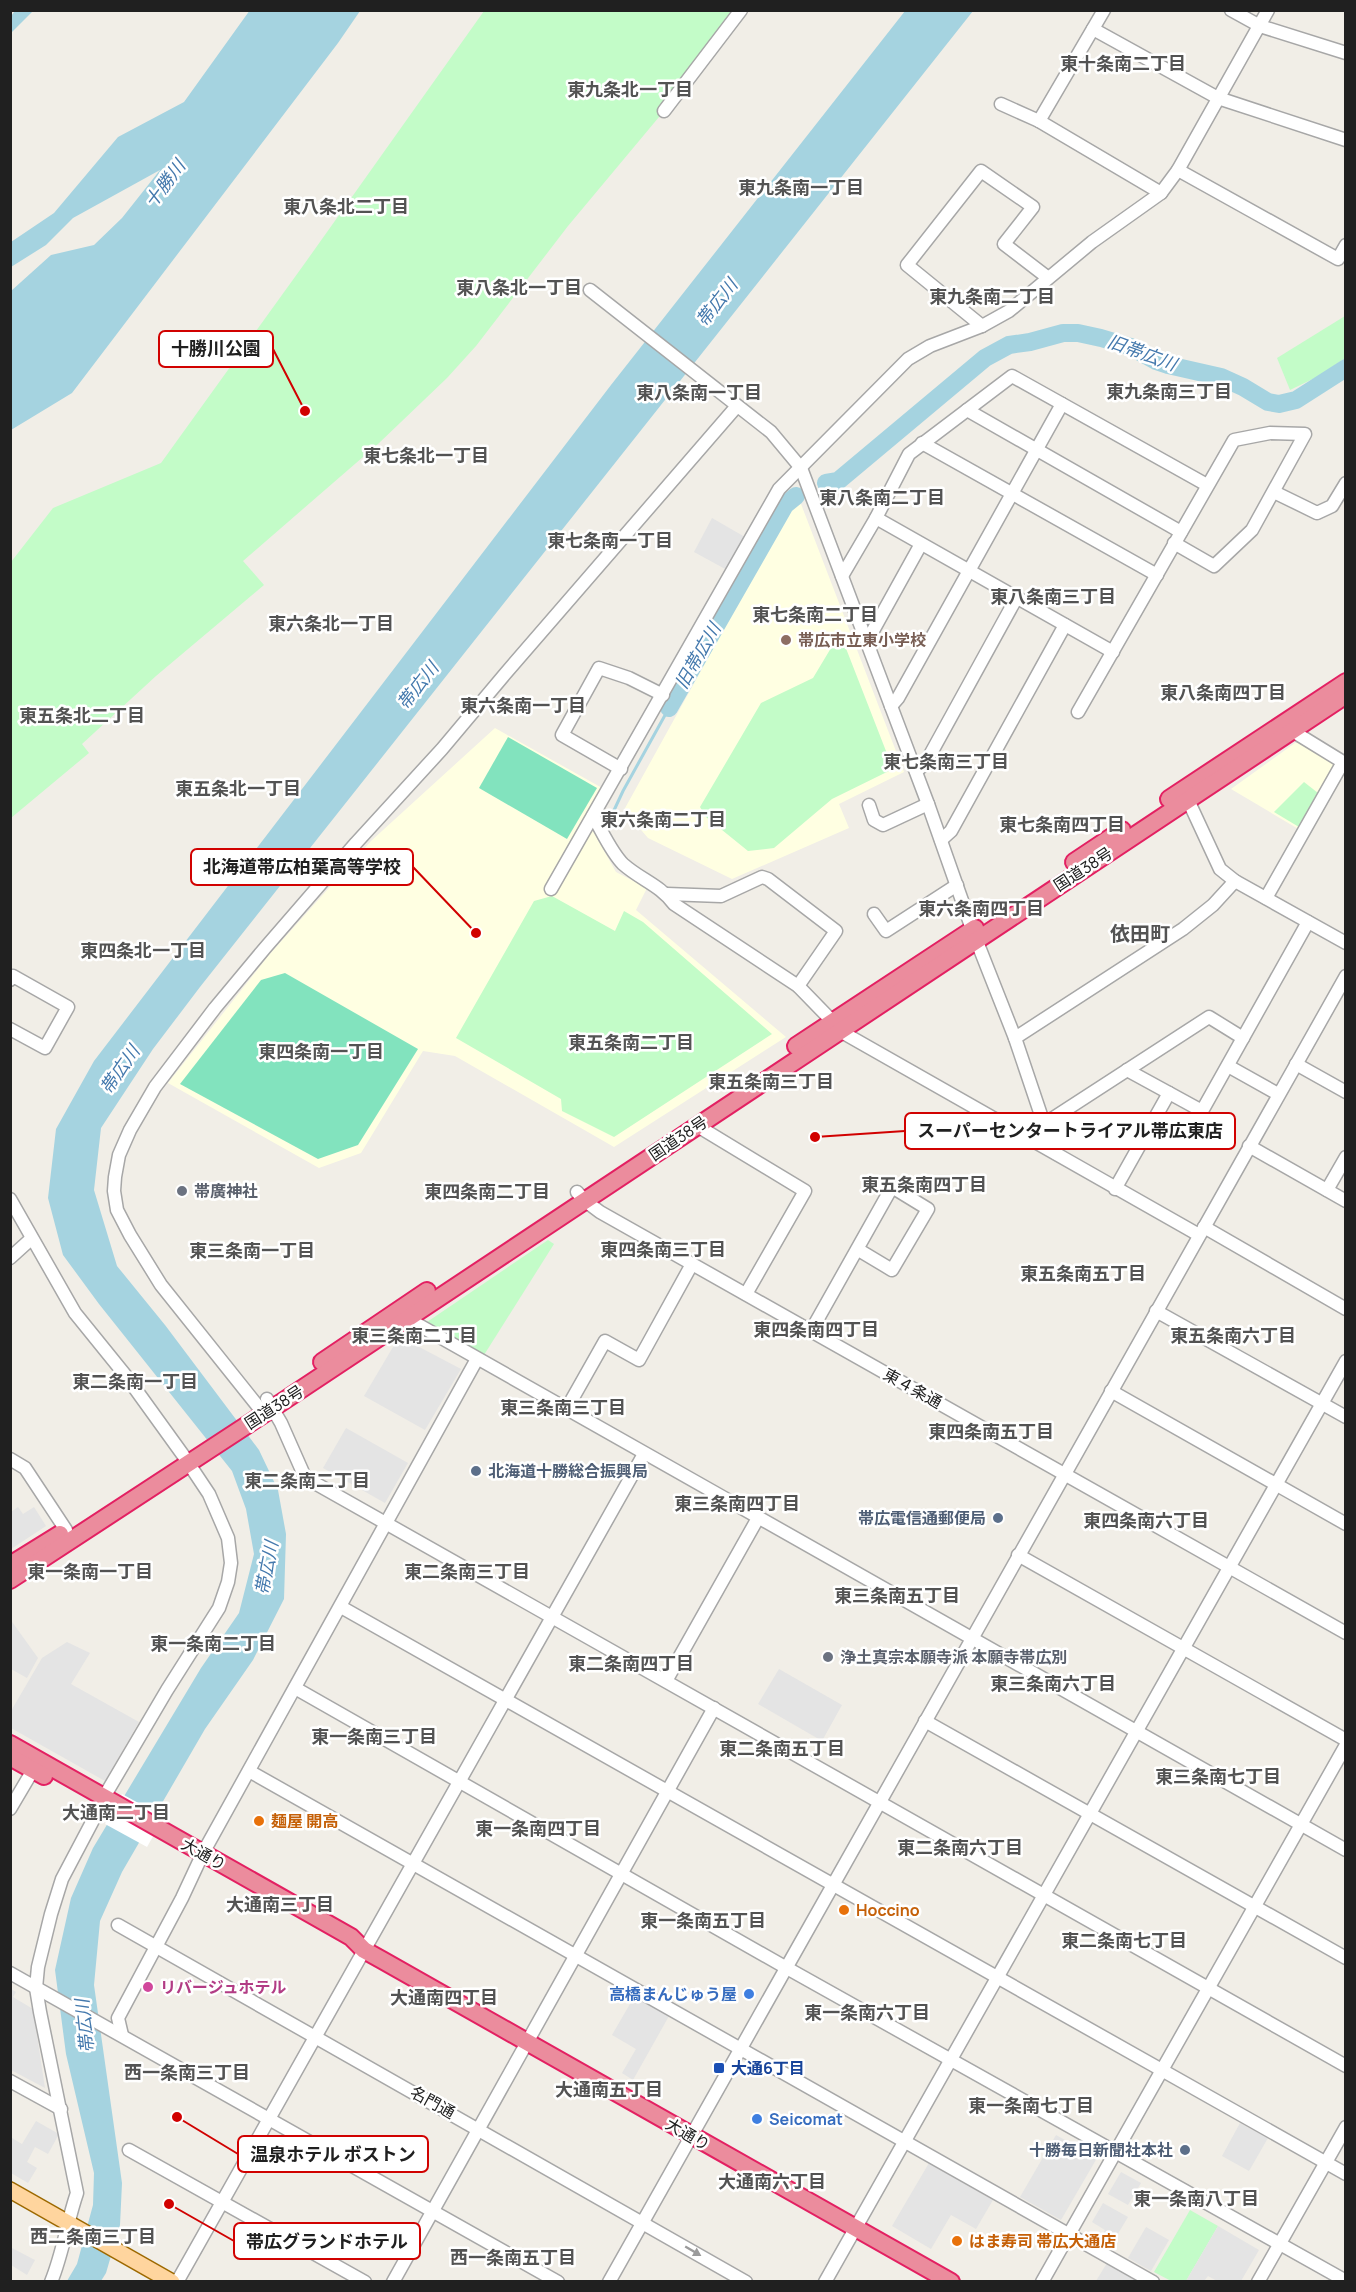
<svg xmlns="http://www.w3.org/2000/svg" width="1356" height="2292" font-family="Manrope,'Noto Sans JP',sans-serif">
	<rect width="100%" height="100%" fill="#f1eee7"/>
	<!-- education -->
	<g fill="#ffffe2">
		<polygon points="801,504 904,772 839,804 849,828 732,879 648,838 624,810 791,508"/>
		<polygon points="495,728 604,789 586,819 616,872 647,888 636,910 786,1037 614,1147 455,1056 423,1051 361,1153 319,1168 168,1083 269,955 371,841"/>
		<polygon points="1295,743 1305,743 1336,762 1300,830 1231,789"/>
	</g>
	<!-- park -->
	<g fill="#c3fcc8">
		<polygon points="484,11 741,11 664,111 568,226 476,346 447,378 378,444 243,561 264,585 156,676 82,744 89,753 11,818 11,562 53,508 161,463 305,263"/>
		<polygon points="1345,316 1345,358 1319,376 1290,390 1277,358"/>
		<polygon points="840,633 893,769 832,799 774,848 748,851 706,817 700,807 761,703 813,678"/>
		<polygon points="1304,782 1318,793 1299,827 1274,812"/>
		<polygon points="552,896 615,931 624,911 643,922 772,1034 614,1137 562,1111 561,1099 456,1038 534,901"/>
		<polygon points="548,1240 554,1244 484,1355 427,1322"/>
		<polygon points="1190,2210 1218,2226 1186,2281 1171,2281 1154,2272"/>
	</g>
	<!-- pitch -->
	<g fill="#82e3be">
		<polygon points="508,737 597,788 567,839 479,788"/>
		<polygon points="285,973 418,1049 358,1145 318,1159 180,1084 261,980"/>
	</g>
	<!-- parking -->
	<g fill="#e4e4e4">
		<polygon points="712,518 745,537 727,570 694,552"/>
		<polygon points="406,1340 461,1369 425,1430 364,1396 393,1347"/>
		<polygon points="346,1428 408,1463 385,1503 323,1468"/>
		<polygon points="18,1507 23,1514 34,1507 46,1526 11,1549 11,1512"/>
		<polygon points="10,1619 38,1658 27,1678 11,1669"/>
		<polygon points="67,1642 90,1653 71,1684 139,1722 105,1781 11,1728 11,1711 42,1658"/>
		<polygon points="779,1669 842,1705 822,1741 758,1704"/>
		<polygon points="11,1989 16,1992 13,1997 33,2009 45,2088 11,2070"/>
		<polygon points="634,1997 669,2016 633,2080 622,2073 636,2049 612,2035"/>
		<polygon points="36,2121 59,2134 48,2154 35,2147 27,2162 37,2168 28,2183 11,2173 10,2140 12,2138 22,2144"/>
		<polygon points="1240,2123 1268,2138 1249,2171 1222,2156"/>
		<polygon points="1056,2135 1097,2158 1061,2220 1020,2197"/>
		<polygon points="929,2163 993,2200 976,2229 951,2215 931,2249 892,2226"/>
		<polygon points="1121,2172 1141,2183 1128,2205 1108,2194"/>
		<polygon points="1103,2203 1128,2217 1110,2247 1099,2241 1105,2230 1092,2222"/>
		<polygon points="1218,2226 1259,2250 1241,2281 1217,2281 1208,2276 1204,2281 1186,2281"/>
		<polygon points="1146,2227 1169,2240 1151,2271 1128,2258"/>
		<polygon points="10,2247 35,2260 27,2275 11,2265"/>
		<polygon points="1107,2263 1120,2271 1138,2281 1096,2281"/>
	</g>
	<!-- water -->
	<g fill="#a5d3e0">
		<polygon points="250,10 360,11 338,43 72,393 11,430 11,291 51,255 94,245 122,218 160,170 73,218 46,245 11,267 11,242 54,213 118,137 184,102"/>
		<polygon points="15,11 33,11 11,33 11,16"/>
		<polygon points="905,11 973,11 200,987 153,1049 101,1128 94,1190 117,1266 165,1325 259,1450 278,1490 286,1534 284,1599 253,1660 205,1729 122,1872 100,1921 94,1985 122,2183 120,2225 106,2273 101,2281 67,2281 77,2264 93,2205 94,2173 66,2054 55,1970 71,1898 93,1848 201,1668 239,1613 254,1554 246,1509 232,1471 99,1304 63,1255 48,1198 56,1129 94,1061 611,385"/>
	</g>
	<!-- pier -->
	<polygon fill="#fff" points="122,1794 164,1817 147,1847 105,1824"/>
	<g fill="none" stroke-linecap="round" stroke-linejoin="round">
		<!-- stream -->
		<polyline stroke="#a5d3e0" stroke-width="3" points="609,821 623,791 669,708"/>
		<!-- river -->
		<g stroke="#a5d3e0" stroke-width="18">
			<polyline points="826,483 838,481 985,358 1009,345 1030,342 1063,333 1078,333 1101,338 1131,347 1156,361 1168,365 1221,377 1243,387 1268,402 1279,404 1296,400 1346,368"/>
			<polyline points="669,708 785,505 796,496"/>
		</g>
		<!-- minor casing -->
		<g stroke="#a7a7a7" stroke-width="15">
			<g id="minor">
				<polyline points="1231,10 1260,26 1346,53"/>
				<polyline points="1093,29 1218,98 1346,140"/>
				<polyline points="1001,104 1039,121 1161,193"/>
				<polyline points="664,111 741,10"/>
				<polyline points="1039,121 1104,10"/>
				<polyline points="1178,170 1338,259 1346,245"/>
				<polyline points="590,290 771,432 801,468 928,804 972,929 1015,1038 1044,1124 1057,1154"/>
				<polyline points="982,326 907,265 981,171 1033,207 1004,244 1047,277"/>
				<polyline points="967,410 1181,532"/>
				<polyline points="922,443 1157,575"/>
				<polyline points="1274,492 1317,513 1332,506 1346,483"/>
				<polyline points="876,518 1113,652"/>
				<polyline points="842,576 876,518 909,454 1012,376 1207,485"/>
				<polyline points="866,639 870,636 921,544"/>
				<polyline points="891,706 898,698 1062,404"/>
				<polyline points="1078,712 1234,440 1270,433 1305,434 1252,530 1214,566 1174,543"/>
				<polyline points="621,769 562,735 599,668 629,678 663,695"/>
				<polyline points="916,771 925,764 1017,597"/>
				<polyline points="1188,800 1220,869 1235,881 1346,943"/>
				<polyline points="869,805 874,820 883,825 928,804"/>
				<path d="M 593,816 C 602,831 611,852 623,864 C 641,880 660,885 674,904 L 798,986 L 833,1022"/>
				<polyline points="941,840 951,831 1065,625"/>
				<polyline points="551,889 779,489 908,359 930,346 982,326 1009,311 1092,242 1161,193 1178,170 1268,10"/>
				<polyline points="667,894 721,896 762,877 768,879 836,931 798,986"/>
				<polyline points="1266,898 1343,762 1299,735 1296,729"/>
				<polyline points="874,914 886,931 957,885"/>
				<polyline points="10,980 13,976 68,1007 45,1048 10,1029"/>
				<polyline points="840,1031 1199,1235"/>
				<polyline points="1015,1038 1183,929 1213,905 1235,881"/>
				<polyline points="1296,1064 1346,1092"/>
				<polyline points="1228,1066 1278,1094"/>
				<polyline points="1127,1070 1202,1111 1308,922"/>
				<polyline points="1044,1124 1209,1017 1243,1038"/>
				<polyline points="696,1125 805,1191 746,1294"/>
				<polyline points="1249,1146 1346,1201"/>
				<polyline points="1115,1189 1169,1093"/>
				<polyline points="1327,1190 1346,1157"/>
				<polyline points="577,1192 584,1200 600,1212 1346,1633"/>
				<polyline points="10,1199 75,1313 126,1376 183,1455 209,1494 228,1538 231,1563 228,1582 219,1608 167,1690 104,1797"/>
				<polyline points="1204,1227 1346,1309"/>
				<polyline points="10,1258 31,1239"/>
				<polyline points="1156,1311 1346,1417"/>
				<polyline points="401,1315 1346,1850"/>
				<polyline points="811,1331 892,1187 928,1209 892,1270 857,1249"/>
				<polyline points="1111,1391 1346,1524"/>
				<polyline points="267,1399 281,1423 304,1475 313,1482 1346,2066"/>
				<polyline points="566,1410 605,1341 639,1360 692,1264"/>
				<polyline points="264,1414 161,1285 130,1235 117,1210 114,1191 115,1177 119,1155 130,1130 155,1087 215,1008 265,948 356,843 442,749 505,674 737,406"/>
				<polyline points="10,1459 25,1468 66,1530"/>
				<polyline points="1018,1555 1346,1740"/>
				<polyline points="341,1607 1346,2174"/>
				<polyline points="666,1681 758,1518"/>
				<polyline points="295,1688 785,1967 1346,2281"/>
				<polyline points="925,1721 1346,1958"/>
				<polyline points="249,1771 1153,2282"/>
				<polyline points="10,1809 33,1770"/>
				<polyline points="118,1925 746,2282"/>
				<polyline points="10,1973 558,2282"/>
				<polyline points="122,2035 118,2018 182,1898 203,1853 477,1359"/>
				<polyline points="10,2081 61,2109"/>
				<polyline points="129,2150 365,2282"/>
				<path d="M 51,2282 C 63,2253 67,2222 77,2193 L 40,2012 L 36,1988 L 38,1967 L 51,1914 L 62,1879 L 100,1807"/>
				<polyline points="177,2282 644,1454"/>
				<polyline points="393,2282 714,1708"/>
				<polyline points="609,2282 1346,976"/>
				<polyline points="825,2282 1346,1361"/>
				<polyline points="1042,2282 1346,1745"/>
				<polyline points="1258,2282 1346,2127"/>
			</g>
		</g>
		<!-- major casing -->
		<g stroke="#9d6900" stroke-width="18">
			<polyline id="major" points="10,2190 172,2282"/>
		</g>
		<!-- highway casing -->
		<g stroke="#e32062" stroke-width="20">
			<g id="highway">
				<polyline points="1169,799 1346,682"/>
				<polyline points="1074,862 1122,830"/>
				<polyline points="796,1046 975,928"/>
				<polyline points="322,1362 427,1291"/>
				<polyline points="10,1565 60,1534"/>
				<polyline points="10,1580 273,1408 1346,695"/>
				<polyline points="10,1744 351,1937 364,1950 382,1960 951,2282"/>
				<polyline points="10,1757 44,1776"/>
			</g>
		</g>
		<!-- minor -->
		<use href="#minor" stroke="#fff" stroke-width="12"/>
		<!-- major -->
		<use href="#major" stroke="#ffd59e" stroke-width="15"/>
		<!-- highway -->
		<use href="#highway" stroke="#eb8c9d" stroke-width="16"/>
	</g>
	<!-- one-way arrows -->
	<defs><path id="oneway-solid" d="M-6-.8H1V-3.2L6.5 0L1 3.2V.8H-6Z" transform="scale(1.5)"/></defs>
	<use fill="#9b9b9b" href="#oneway-solid" transform="translate(693 2251) rotate(30)"/>
	<!-- markers -->
	<circle fill="#8d6e63" stroke="#fff" stroke-width="2" cx="786" cy="640" r="6"/>
	<g fill="#6b7280" stroke="#fff" stroke-width="2">
		<circle cx="182" cy="1191" r="6"/>
		<circle cx="828" cy="1657" r="6"/>
	</g>
	<g fill="#5c6f8a" stroke="#fff" stroke-width="2">
		<circle cx="476" cy="1471" r="6"/>
		<circle cx="998" cy="1518" r="6"/>
		<circle cx="1185" cy="2150" r="6"/>
	</g>
	<g fill="#e8710a" stroke="#fff" stroke-width="2">
		<circle cx="259" cy="1821" r="6"/>
		<circle cx="844" cy="1910" r="6"/>
		<circle cx="957" cy="2241" r="6"/>
	</g>
	<circle fill="#d1479c" stroke="#fff" stroke-width="2" cx="148" cy="1987" r="6"/>
	<g fill="#3f7fe0" stroke="#fff" stroke-width="2">
		<circle cx="749" cy="1994" r="6"/>
		<circle cx="757" cy="2119" r="6"/>
	</g>
	<rect fill="#1a4fb4" stroke="#fff" stroke-width="2" x="713" y="2062" width="12" height="12" rx="3"/>
	<g text-anchor="middle" stroke-width="5" stroke-linejoin="round" paint-order="stroke">
		<!-- education labels -->
		<g font-size="16" font-weight="bold" fill="#785e54" stroke="#fff" text-anchor="start">
			<text x="798" y="646">帯広市立東小学校</text>
		</g>
		<!-- street labels -->
		<g font-size="16" fill="#202020" stroke="#fff">
			<text transform="translate(1083 869) rotate(-33)" y="6">国道38号</text>
			<text transform="translate(678 1138) rotate(-34)" y="6">国道38号</text>
			<text transform="translate(913 1388) rotate(29)" y="6">東４条通</text>
			<text transform="translate(274 1407) rotate(-33)" y="6">国道38号</text>
			<text transform="translate(204 1854) rotate(29)" y="6">大通り</text>
			<text transform="translate(433 2102) rotate(29)" y="6">名門通</text>
			<text transform="translate(688 2134) rotate(30)" y="6">大通り</text>
		</g>
		<!-- worship labels -->
		<g font-size="16" font-weight="bold" fill="#5b616d" stroke="#fff" text-anchor="start">
			<text x="194" y="1197">帯廣神社</text>
			<text x="840" y="1663">浄土真宗本願寺派 本願寺帯広別</text>
		</g>
		<!-- service labels -->
		<g font-size="16" font-weight="bold" fill="#4e5e75" stroke="#fff" text-anchor="end">
			<text x="488" y="1477" text-anchor="start">北海道十勝総合振興局</text>
			<text x="986" y="1524">帯広電信通郵便局</text>
			<text x="1173" y="2156">十勝毎日新聞社本社</text>
		</g>
		<!-- food labels -->
		<g font-size="16" font-weight="bold" fill="#c56008" stroke="#fff" text-anchor="start">
			<text x="271" y="1827">麺屋 開高</text>
			<text x="856" y="1916">Hoccino</text>
			<text x="969" y="2247">はま寿司 帯広大通店</text>
		</g>
		<!-- hotel labels -->
		<g font-size="16" font-weight="bold" fill="#b23c85" stroke="#fff" text-anchor="start">
			<text x="160" y="1993">リバージュホテル</text>
		</g>
		<!-- shop labels -->
		<g font-size="16" font-weight="bold" fill="#366cbe" stroke="#fff" text-anchor="end">
			<text x="737" y="2000">高橋まんじゅう屋</text>
			<text x="769" y="2125" text-anchor="start">Seicomat</text>
		</g>
		<!-- transit labels -->
		<g font-size="16" font-weight="bold" fill="#164399" stroke="#fff" text-anchor="start">
			<text x="731" y="2074">大通6丁目</text>
		</g>
		<!-- neighbourhood labels -->
		<g font-size="18" font-weight="bold" fill="#535353" stroke="#fff">
			<text x="1123" y="70">東十条南二丁目</text>
			<text x="630" y="96">東九条北一丁目</text>
			<text x="801" y="194">東九条南一丁目</text>
			<text x="346" y="213">東八条北二丁目</text>
			<text x="519" y="294">東八条北一丁目</text>
			<text x="992" y="303">東九条南二丁目</text>
			<text x="1169" y="398">東九条南三丁目</text>
			<text x="699" y="399">東八条南一丁目</text>
			<text x="426" y="462">東七条北一丁目</text>
			<text x="882" y="504">東八条南二丁目</text>
			<text x="610" y="547">東七条南一丁目</text>
			<text x="1053" y="603">東八条南三丁目</text>
			<text x="815" y="621">東七条南二丁目</text>
			<text x="331" y="630">東六条北一丁目</text>
			<text x="1223" y="699">東八条南四丁目</text>
			<text x="523" y="712">東六条南一丁目</text>
			<text x="82" y="722">東五条北二丁目</text>
			<text x="946" y="768">東七条南三丁目</text>
			<text x="238" y="795">東五条北一丁目</text>
			<text x="663" y="826">東六条南二丁目</text>
			<text x="1062" y="831">東七条南四丁目</text>
			<text x="981" y="915">東六条南四丁目</text>
			<text x="143" y="957">東四条北一丁目</text>
			<text x="631" y="1049">東五条南二丁目</text>
			<text x="321" y="1058">東四条南一丁目</text>
			<text x="771" y="1088">東五条南三丁目</text>
			<text x="924" y="1191">東五条南四丁目</text>
			<text x="487" y="1198">東四条南二丁目</text>
			<text x="663" y="1256">東四条南三丁目</text>
			<text x="252" y="1257">東三条南一丁目</text>
			<text x="1083" y="1280">東五条南五丁目</text>
			<text x="816" y="1336">東四条南四丁目</text>
			<text x="414" y="1342">東三条南二丁目</text>
			<text x="1233" y="1342">東五条南六丁目</text>
			<text x="135" y="1388">東二条南一丁目</text>
			<text x="563" y="1414">東三条南三丁目</text>
			<text x="991" y="1438">東四条南五丁目</text>
			<text x="307" y="1487">東二条南二丁目</text>
			<text x="737" y="1510">東三条南四丁目</text>
			<text x="1146" y="1527">東四条南六丁目</text>
			<text x="90" y="1578">東一条南一丁目</text>
			<text x="467" y="1578">東二条南三丁目</text>
			<text x="897" y="1602">東三条南五丁目</text>
			<text x="213" y="1650">東一条南二丁目</text>
			<text x="631" y="1670">東二条南四丁目</text>
			<text x="1053" y="1690">東三条南六丁目</text>
			<text x="374" y="1743">東一条南三丁目</text>
			<text x="782" y="1755">東二条南五丁目</text>
			<text x="1218" y="1783">東三条南七丁目</text>
			<text x="116" y="1819">大通南二丁目</text>
			<text x="538" y="1835">東一条南四丁目</text>
			<text x="960" y="1854">東二条南六丁目</text>
			<text x="280" y="1911">大通南三丁目</text>
			<text x="703" y="1927">東一条南五丁目</text>
			<text x="1124" y="1947">東二条南七丁目</text>
			<text x="444" y="2004">大通南四丁目</text>
			<text x="867" y="2019">東一条南六丁目</text>
			<text x="187" y="2079">西一条南三丁目</text>
			<text x="609" y="2096">大通南五丁目</text>
			<text x="1031" y="2112">東一条南七丁目</text>
			<text x="772" y="2188">大通南六丁目</text>
			<text x="1196" y="2205">東一条南八丁目</text>
			<text x="93" y="2243">西二条南三丁目</text>
			<text x="513" y="2264">西一条南五丁目</text>
		</g>
		<!-- water labels -->
		<g font-size="18" font-style="italic" fill="#4479ad" stroke="#fff">
			<text transform="translate(165 184) rotate(-53)" y="6">十勝川</text>
			<text transform="translate(717 303) rotate(-52)" y="6">帯広川</text>
			<text transform="translate(1142 353) rotate(20)" y="6">旧帯広川</text>
			<text transform="translate(698 656) rotate(-60)" y="6">旧帯広川</text>
			<text transform="translate(418 686) rotate(-52)" y="6">帯広川</text>
			<text transform="translate(120 1070) rotate(-55)" y="6">帯広川</text>
			<text transform="translate(267 1568) rotate(-79)" y="6">帯広川</text>
			<text transform="translate(85 2026) rotate(-96)" y="6">帯広川</text>
		</g>
		<!-- quarter labels -->
		<g font-size="20" font-weight="bold" fill="#535353" stroke="#fff">
			<text x="1140" y="941">依田町</text>
		</g>
	</g>
	<!-- callouts -->
	<path fill="none" stroke="#d10100" stroke-width="2" d="M305 411L273 349M476 933L413 867M815 1137L905 1131M177 2117L238 2154M169 2204L234 2241"/>
	<g fill="#d10100" stroke="#fff" stroke-width="2">
		<circle cx="305" cy="411" r="6"/>
		<circle cx="476" cy="933" r="6"/>
		<circle cx="815" cy="1137" r="6"/>
		<circle cx="177" cy="2117" r="6"/>
		<circle cx="169" cy="2204" r="6"/>
	</g>
	<g fill="#fff" stroke="#d10100" stroke-width="2">
		<rect x="159" y="331" width="114" height="36" rx="6"/>
		<rect x="191" y="849" width="222" height="36" rx="6"/>
		<rect x="905" y="1113" width="330" height="36" rx="6"/>
		<rect x="238" y="2136" width="190" height="36" rx="6"/>
		<rect x="234" y="2223" width="186" height="36" rx="6"/>
	</g>
	<g font-size="18" text-anchor="middle" font-weight="bold" fill="#202020">
		<text x="216" y="355">十勝川公園</text>
		<text x="302" y="873">北海道帯広柏葉高等学校</text>
		<text x="1070" y="1137">スーパーセンタートライアル帯広東店</text>
		<text x="333" y="2161">温泉ホテル ボストン</text>
		<text x="327" y="2248">帯広グランドホテル</text>
	</g>
	<!-- border -->
	<rect width="1356" height="2292" fill="none" stroke="#202020" stroke-width="24"/>
</svg>
